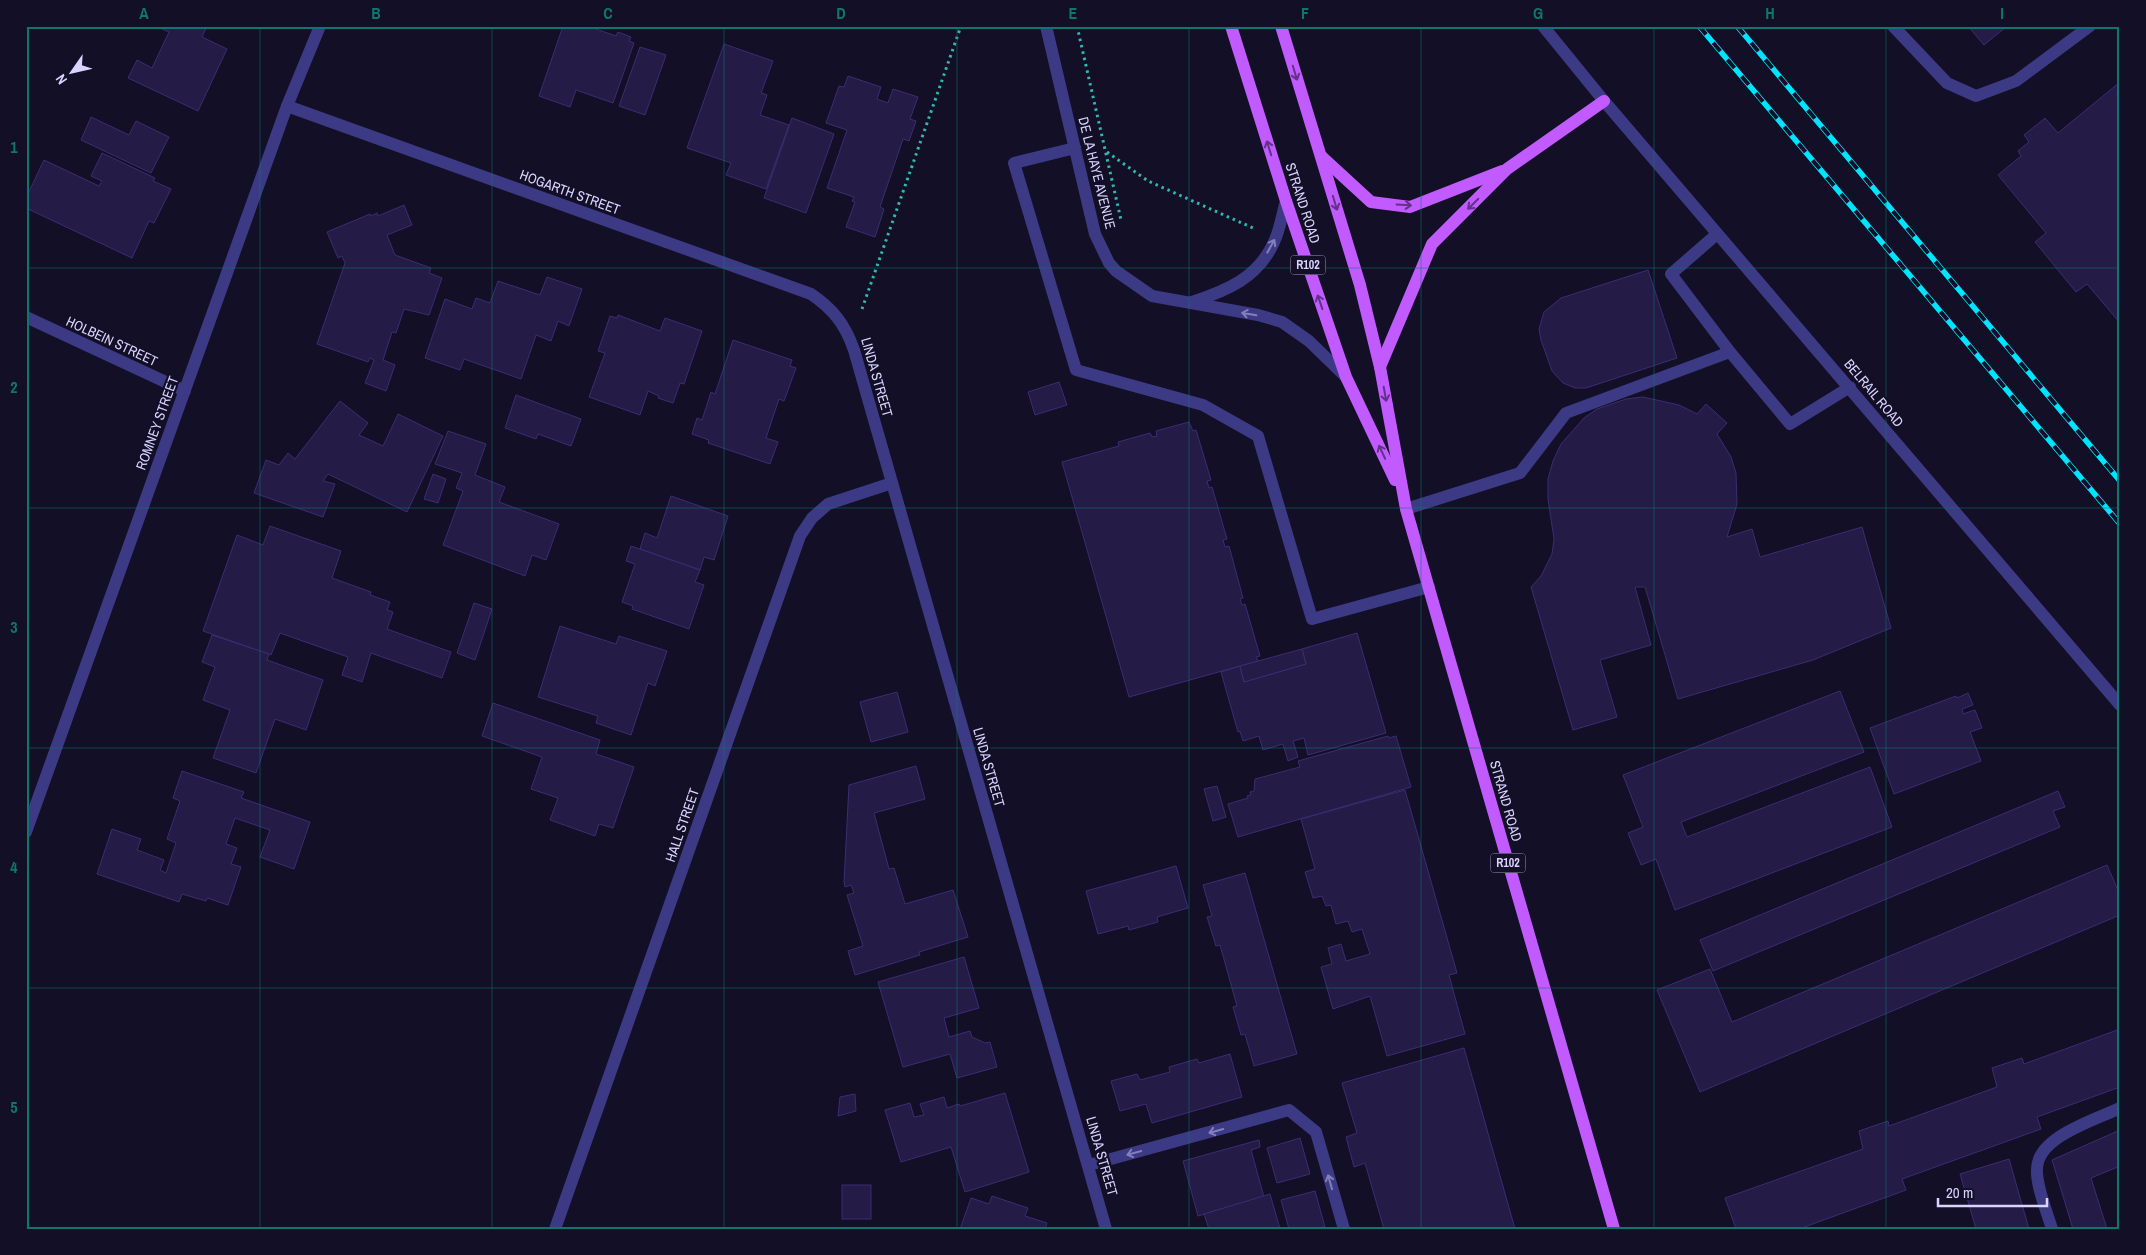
<svg xmlns="http://www.w3.org/2000/svg" width="2146" height="1255" font-family="'Archivo Narrow',sans-serif">
	<rect width="100%" height="100%" fill="#130f26"/>
	<!-- building -->
	<g fill="#241b47" stroke="#3b2d73">
		<polygon points="156,26 207,26 202,37 227,49 198,111 128,78 137,60 152,68 169,32"/>
		<polygon points="563,26 587,26 616,36 618,32 631,37 629,41 634,43 613,103 576,90 570,107 539,96"/>
		<polygon points="1968,26 2007,26 1984,45"/>
		<polygon points="724,44 773,61 761,93 767,95 760,115 789,125 766,189 726,175 731,163 687,148"/>
		<polygon points="640,47 666,55 645,115 619,106"/>
		<polygon points="848,76 881,87 877,99 888,103 893,89 918,97 910,119 916,121 909,141 903,139 880,207 884,209 875,237 846,227 855,202 852,201 854,197 827,188 847,130 826,123 839,86 844,87"/>
		<polygon points="2120,82 2120,323 2087,284 2076,292 2035,242 2046,233 1998,175 2021,156 2018,151 2029,142 2024,135 2045,118 2058,133"/>
		<polygon points="91,117 129,135 136,121 169,137 151,173 81,140"/>
		<polygon points="792,118 834,134 806,213 764,198"/>
		<polygon points="102,153 155,178 153,181 171,189 154,223 149,221 132,258 26,208 26,198 44,160 99,186 102,181 91,176"/>
		<polygon points="404,205 412,225 387,235 395,255 431,268 429,273 442,278 429,315 404,309 396,333 392,332 383,360 395,365 386,391 365,383 374,360 370,358 368,362 317,344 345,263 342,256 338,258 327,232 370,214 371,216 377,213 378,216"/>
		<polygon points="1648,270 1677,358 1586,388 1575,388 1563,383 1552,371 1541,340 1539,329 1544,312 1561,298"/>
		<polygon points="547,277 582,289 569,326 558,321 551,341 536,335 521,379 464,359 460,370 425,358 445,299 472,309 476,298 490,303 498,281 540,295"/>
		<polygon points="618,315 660,331 665,318 702,331 684,384 680,383 673,403 658,398 659,396 648,391 640,415 589,397 605,353 598,351 610,316 617,318"/>
		<polygon points="733,340 792,360 790,366 796,368 784,401 779,399 766,438 778,442 770,464 708,443 709,440 692,434 697,418 702,420 711,392 715,394"/>
		<polygon points="1059,382 1067,405 1035,415 1028,392"/>
		<polygon points="516,395 581,419 571,446 538,434 536,439 505,428"/>
		<polygon points="1643,397 1679,405 1697,414 1706,404 1727,423 1717,434 1731,457 1736,473 1737,504 1727,537 1752,529 1760,557 1862,527 1891,628 1813,660 1678,699 1645,587 1635,587 1651,645 1600,660 1617,717 1573,730 1531,587 1541,576 1552,554 1554,539 1548,499 1548,479 1553,461 1561,444 1584,418 1597,409 1626,399"/>
		<polygon points="340,401 368,423 359,435 383,446 398,414 443,436 407,512 328,474 323,481 335,484 323,517 254,493 266,460 279,465 288,453 295,459"/>
		<polygon points="1189,422 1193,431 1196,430 1211,480 1207,481 1209,488 1212,487 1227,539 1223,540 1225,547 1229,546 1243,598 1240,599 1242,605 1245,604 1260,656 1256,657 1258,661 1129,697 1062,462 1119,446 1118,442 1150,433 1152,437 1157,436 1156,431"/>
		<polygon points="448,431 486,444 475,475 505,487 499,502 559,524 546,560 532,555 525,576 443,545 463,491 456,488 462,473 435,464"/>
		<polygon points="433,474 446,479 438,503 424,499"/>
		<polygon points="671,496 728,516 714,560 704,557 700,570 640,549 645,533 657,538"/>
		<polygon points="270,526 341,551 332,578 371,592 370,595 390,602 387,610 393,612 387,629 451,652 442,678 371,653 362,682 342,675 348,657 280,633 271,655 203,631 237,535 263,545"/>
		<polygon points="631,546 700,570 695,582 704,585 689,629 632,609 633,606 622,602 635,564 626,561"/>
		<polygon points="474,603 492,609 475,660 457,653"/>
		<polygon points="560,626 616,644 619,636 667,651 655,686 648,683 631,735 596,723 598,716 538,697"/>
		<polygon points="1357,633 1386,733 1308,755 1304,738 1293,741 1298,757 1288,761 1283,744 1263,750 1259,736 1243,741 1240,731 1238,732 1221,672 1240,666 1244,682 1306,664 1302,649"/>
		<polygon points="212,635 269,654 267,660 323,680 306,730 275,719 256,773 213,758 230,710 203,700 215,667 202,662"/>
		<polygon points="1302,649 1306,664 1244,682 1240,666"/>
		<polygon points="1840,691 1864,752 1681,822 1687,837 1870,767 1892,827 1675,910 1656,859 1641,865 1628,833 1643,827 1623,775"/>
		<polygon points="897,692 908,732 871,742 860,702"/>
		<polygon points="1968,693 1973,705 1962,709 1963,714 1975,710 1982,728 1970,732 1981,761 1894,794 1870,728 1956,696 1957,698"/>
		<polygon points="493,703 600,740 596,754 634,767 613,828 599,824 595,836 550,820 558,798 531,789 542,757 482,736"/>
		<polygon points="1388,736 1389,738 1396,736 1411,787 1238,837 1228,804 1248,798 1247,796 1251,795 1250,792 1254,791 1255,779 1300,767 1298,761"/>
		<polygon points="916,766 925,799 874,813 889,869 894,868 905,904 953,890 968,937 919,952 920,955 855,975 848,951 863,946 847,895 854,893 851,885 845,887 844,882 849,785"/>
		<polygon points="182,771 244,792 241,798 310,822 294,869 260,857 270,830 235,818 226,844 237,848 231,864 241,867 228,905 207,898 206,901 182,894 179,902 97,874 112,829 141,839 137,850 164,860 160,870 166,873 176,843 167,839 180,801 173,798"/>
		<polygon points="1217,786 1226,817 1213,821 1204,789"/>
		<polygon points="1405,790 1457,973 1449,975 1465,1034 1387,1056 1370,996 1333,1009 1321,967 1332,964 1328,948 1341,944 1346,961 1370,954 1362,929 1352,932 1348,921 1336,924 1331,905 1326,906 1322,896 1313,898 1305,872 1315,869 1301,819"/>
		<polygon points="2058,791 2065,807 2053,811 2060,827 1713,971 1700,940"/>
		<polygon points="2107,865 2120,895 2120,915 1700,1092 1657,990 1710,969 1732,1022"/>
		<polygon points="1176,866 1188,908 1157,917 1158,922 1129,930 1128,926 1098,934 1086,891"/>
		<polygon points="1245,873 1297,1054 1254,1066 1245,1034 1241,1035 1233,1007 1237,1006 1220,945 1216,946 1207,917 1212,916 1203,885"/>
		<polygon points="964,957 979,1008 944,1018 949,1037 970,1031 972,1037 985,1043 990,1042 997,1067 957,1078 950,1054 903,1067 878,982"/>
		<polygon points="2120,1029 2120,1087 2037,1117 2041,1129 1902,1179 1906,1190 1799,1229 1736,1229 1725,1198 1863,1149 1859,1131 1888,1121 1889,1126 1997,1087 1992,1068 2022,1058 2024,1064"/>
		<polygon points="1464,1048 1515,1229 1384,1229 1365,1163 1354,1167 1346,1137 1357,1133 1342,1083"/>
		<polygon points="1230,1054 1242,1097 1152,1123 1146,1104 1120,1111 1111,1081 1137,1074 1140,1080 1170,1072 1169,1067 1197,1059 1199,1063"/>
		<polygon points="1005,1093 1029,1172 965,1192 951,1147 901,1162 885,1110 910,1103 914,1117 924,1115 920,1104 944,1097 947,1108 959,1104 960,1106"/>
		<polygon points="855,1094 856,1111 838,1116 840,1097"/>
		<polygon points="2120,1130 2120,1166 2091,1178 2107,1229 2073,1229 2052,1160"/>
		<polygon points="1300,1138 1310,1174 1277,1183 1267,1148"/>
		<polygon points="1259,1140 1260,1147 1251,1150 1264,1197 1198,1216 1183,1161"/>
		<polygon points="2009,1159 2029,1229 1976,1229 1960,1174"/>
		<rect x="842" y="1185" width="29" height="34"/>
		<polygon points="1315,1191 1325,1227 1289,1229 1281,1200"/>
		<polygon points="1270,1194 1280,1229 1209,1229 1204,1214"/>
		<polygon points="992,1196 1028,1208 1025,1216 1047,1223 1045,1229 960,1229 971,1198 989,1204"/>
	</g>
	<g fill="none" stroke-linecap="round" stroke-linejoin="round">
		<!-- path -->
		<g stroke="#2fb8b0" stroke-width="3" stroke-dasharray="2.5 4" stroke-linecap="butt">
			<polyline points="1077,26 1121,220"/>
			<polyline points="1107,152 1148,181 1253,228"/>
			<polyline points="862,309 961,26"/>
		</g>
		<!-- minor -->
		<g stroke="#3d3a85" stroke-width="12">
			<polyline points="1046,26 1095,234 1109,263 1116,271 1152,296 1258,315 1282,322 1309,341 1346,377"/>
			<polyline points="1543,26 1604,101 2120,705"/>
			<polyline points="1893,26 1947,83 1976,96 2016,81 2090,26"/>
			<path d="M 287,106 L 811,294 C 833,309 845,324 854,350 L 1106,1229"/>
			<polyline points="1075,148 1014,163 1076,370 1203,405 1258,436 1312,619 1429,587"/>
			<polyline points="1717,234 1671,274 1730,352"/>
			<path d="M 1192,302 C 1226,291 1258,278 1274,242 C 1280,230 1282,214 1286,201"/>
			<polyline points="26,317 185,391"/>
			<polyline points="1406,509 1520,473 1566,413 1730,352 1790,424 1850,387"/>
			<polyline points="26,832 287,106 320,26"/>
			<polyline points="1089,1165 1289,1110 1316,1132 1344,1229"/>
			<polyline points="555,1229 800,536 812,518 828,504 892,483"/>
			<path d="M 2052,1229 C 2047,1212 2036,1186 2037,1169 C 2037,1137 2095,1120 2120,1108"/>
		</g>
		<!-- major -->
		<g stroke="#c25bff" stroke-width="12">
			<polyline points="1231,26 1286,201 1346,377 1395,480"/>
			<polyline points="1281,26 1360,285 1380,367 1406,509 1614,1229"/>
			<polyline points="1322,157 1371,202 1410,207 1502,171"/>
			<polyline points="1380,367 1432,244 1507,169 1604,101"/>
		</g>
		<!-- rail casing -->
		<g stroke="#00e5ff" stroke-width="5.5">
			<g id="rail">
				<polyline points="1699,26 2120,524"/>
				<polyline points="1737,26 2120,481"/>
			</g>
		</g>
		<!-- rail -->
		<use href="#rail" stroke="#130f26" stroke-width="4" stroke-dasharray="11" stroke-linecap="butt"/>
	</g>
	<!-- one-way arrows -->
	<defs><path id="oneway-shaft" d="M-6 0H5M1.5-3L5.5 0L1.5 3" fill="none" stroke-width="1.6" stroke-linecap="round" stroke-linejoin="round" transform="scale(1.25)"/></defs>
	<g stroke="#623188">
		<use href="#oneway-shaft" transform="translate(1295 73) rotate(73)"/>
		<use href="#oneway-shaft" transform="translate(1269 148) rotate(-107)"/>
		<use href="#oneway-shaft" transform="translate(1335 203) rotate(73)"/>
		<use href="#oneway-shaft" transform="translate(1473 204) rotate(135)"/>
		<use href="#oneway-shaft" transform="translate(1404 205) rotate(3)"/>
		<use href="#oneway-shaft" transform="translate(1320 302) rotate(-109)"/>
		<use href="#oneway-shaft" transform="translate(1385 394) rotate(80)"/>
		<use href="#oneway-shaft" transform="translate(1382 452) rotate(-115)"/>
	</g>
	<g stroke="#837fbc">
		<use href="#oneway-shaft" transform="translate(1271 246) rotate(-61)"/>
		<use href="#oneway-shaft" transform="translate(1249 314) rotate(-170)"/>
		<use href="#oneway-shaft" transform="translate(1216 1131) rotate(164)"/>
		<use href="#oneway-shaft" transform="translate(1134 1153) rotate(165)"/>
		<use href="#oneway-shaft" transform="translate(1330 1182) rotate(-106)"/>
	</g>
	<!-- grid -->
	<path fill="none" stroke="#0f766e" stroke-width="1" stroke-opacity="0.55" d="M 260,26 L 260,1229M 492,26 L 492,1229M 724,26 L 724,1229M 957,26 L 957,1229M 1189,26 L 1189,1229M 1421,26 L 1421,1229M 1654,26 L 1654,1229M 1886,26 L 1886,1229M 26,268 L 2120,268M 26,508 L 2120,508M 26,748 L 2120,748M 26,988 L 2120,988"/>
	<g text-anchor="middle" stroke-width="4.5" stroke-linejoin="round" paint-order="stroke">
		<!-- shield labels -->
		<g fill="#130f26" stroke="#9e99be" stroke-width="1">
			<rect x="1290.5" y="255.5" width="35" height="19" rx="4"/>
			<rect x="1490.5" y="853.5" width="35" height="19" rx="4"/>
		</g>
		<g font-size="12" font-weight="bold" fill="#d9d4ff">
			<text x="1308" y="269">R102</text>
			<text x="1508" y="867">R102</text>
		</g>
		<!-- street labels -->
		<g font-size="14" fill="#d9d4ff" stroke="#130f26">
			<text transform="translate(1097 173) rotate(76)" y="5">DE LA HAYE AVENUE</text>
			<text transform="translate(570 192) rotate(20)" y="5">HOGARTH STREET</text>
			<text transform="translate(1303 203) rotate(72)" y="5">STRAND ROAD</text>
			<text transform="translate(112 341) rotate(25)" y="5">HOLBEIN STREET</text>
			<text transform="translate(877 377) rotate(74)" y="5">LINDA STREET</text>
			<text transform="translate(1874 393) rotate(50)" y="5">BELRAIL ROAD</text>
			<text transform="translate(157 423) rotate(-70)" y="5">ROMNEY STREET</text>
			<text transform="translate(989 767) rotate(74)" y="5">LINDA STREET</text>
			<text transform="translate(1506 801) rotate(74)" y="5">STRAND ROAD</text>
			<text transform="translate(682 825) rotate(-71)" y="5">HALL STREET</text>
			<text transform="translate(1102 1156) rotate(74)" y="5">LINDA STREET</text>
		</g>
	</g>
	<!-- border -->
	<rect width="2146" height="1255" fill="none" stroke="#130f26" stroke-width="55"/>
	<!-- north arrow -->
	<g transform="translate(72 72) rotate(236)" stroke="#130f26" stroke-width="4" paint-order="stroke">
	<path d="M0-4L9 19L0 12L-9 19Z" fill="#d9d4ff"/>
	<text y="-8" font-size="14" font-weight="bold" text-anchor="middle" fill="#d9d4ff">N</text>
	</g>
	<!-- scale -->
	<path d="M1938 1198v8h109v-8" fill="none" stroke="#d9d4ff" stroke-width="2.5"/>
	<text x="1946" y="1198" font-size="15" fill="#d9d4ff" stroke="#130f26" stroke-width="4" paint-order="stroke">20 m</text>
	<rect x="28" y="28" width="2090" height="1200" fill="none" stroke="#0f766e" stroke-width="2"/>
	<g font-size="16" text-anchor="middle" font-weight="bold" fill="#0f766e">
		<text x="144" y="19">A</text>
		<text x="376" y="19">B</text>
		<text x="608" y="19">C</text>
		<text x="841" y="19">D</text>
		<text x="1073" y="19">E</text>
		<text x="1305" y="19">F</text>
		<text x="1538" y="19">G</text>
		<text x="1770" y="19">H</text>
		<text x="2002" y="19">I</text>
		<text x="14" y="153">1</text>
		<text x="14" y="393">2</text>
		<text x="14" y="633">3</text>
		<text x="14" y="873">4</text>
		<text x="14" y="1113">5</text>
	</g>
</svg>
